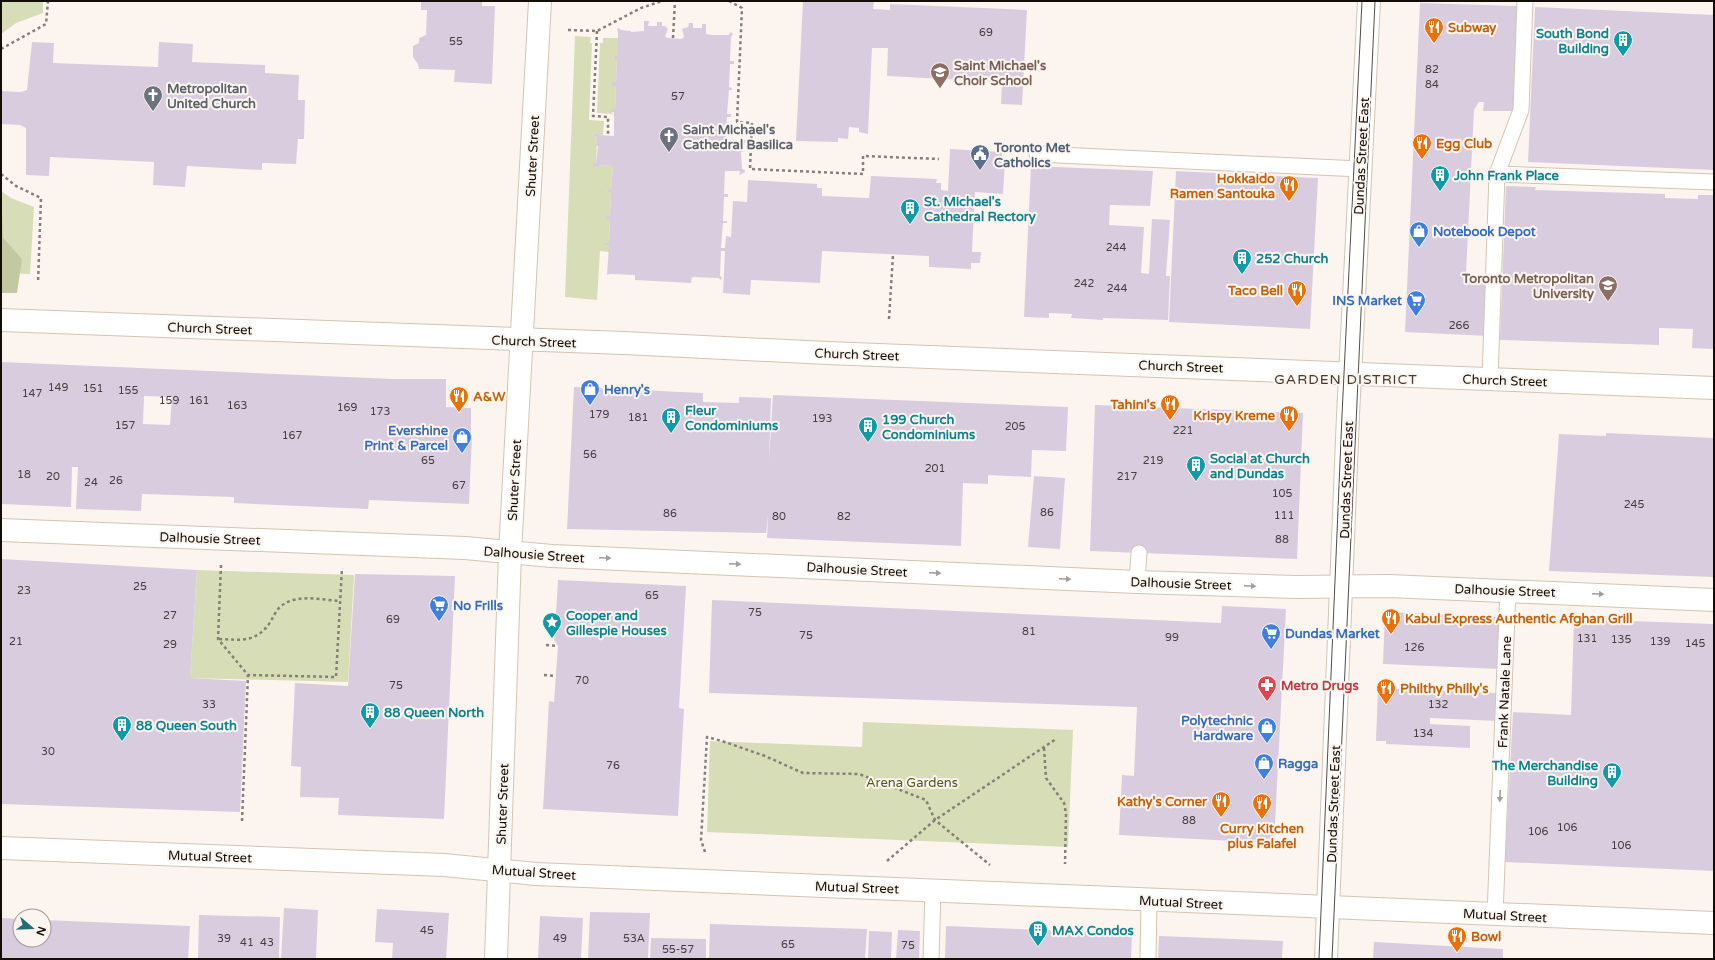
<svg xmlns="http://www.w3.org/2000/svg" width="1715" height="960" font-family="'Varela Round',sans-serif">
	<rect width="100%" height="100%" fill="#fcf5ef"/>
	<!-- green -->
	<g fill="#d6ddb7">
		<polygon points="1,1 43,1 43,13 16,23 1,34"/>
		<polygon points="575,36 591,37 590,43 592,43 589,120 604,121 603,135 599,135 599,132 594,134 594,136 597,137 596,163 593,163 593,165 597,168 598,165 613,166 611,189 607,190 608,192 611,192 610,216 606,216 610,219 609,243 605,243 605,245 609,246 609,252 600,251 597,300 565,297"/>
		<polygon points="603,38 618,38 618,56 614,56 613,59 617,59 616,82 612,86 616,86 615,109 611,109 611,112 614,114 597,113 600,43 603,43"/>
		<polygon points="1,191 11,198 34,207 30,274 1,273"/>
		<polygon points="197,570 354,575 348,682 190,678"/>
		<polygon points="863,722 1073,730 1068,847 707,832 710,741 862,747"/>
	</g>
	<!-- forest -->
	<polygon fill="#c2c9a1" points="1,183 3,238 22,259 17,293 1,293"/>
	<!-- building -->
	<g fill="#daccdf" fill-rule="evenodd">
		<polygon points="421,1 482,1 482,6 495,6 492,84 454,82 455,70 419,69 418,64 413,57 413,46 419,43 419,38 426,35 427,10 421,10"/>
		<polygon points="803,1 874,1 873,9 890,10 890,4 1027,10 1022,105 1001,104 1002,82 887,76 888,48 872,48 868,134 859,132 859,128 849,127 848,139 838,138 838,142 796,141"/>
		<polygon points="1420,3 1517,6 1513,111 1483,111 1484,102 1479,102 1474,110 1466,273 1472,280 1491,281 1489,336 1405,332"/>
		<polygon points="1535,7 1714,15 1714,170 1528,162"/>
		<polygon points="644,21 649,21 648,26 657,26 657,22 662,22 662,26 665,26 668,29 665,36 667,38 681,39 684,37 682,29 688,27 689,23 693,23 693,28 702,28 702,24 706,24 706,34 712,35 729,35 730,32 733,34 731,37 730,61 734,61 734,64 730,64 729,87 732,88 732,90 729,90 727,114 731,114 731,117 727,117 726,141 741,141 741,138 746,140 746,143 743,143 743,152 741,152 742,169 745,170 745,172 739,175 740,171 725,171 724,194 728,194 728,197 724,197 723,221 727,221 727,223 723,223 721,248 725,248 726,236 731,237 733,201 747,202 748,180 817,184 817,188 822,188 822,196 869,198 871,176 937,179 936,183 941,183 941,190 948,191 950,149 1002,152 1002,161 1005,161 1003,194 975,192 972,252 981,252 980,263 971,263 971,269 929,267 929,256 822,251 820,283 751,280 750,295 723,293 725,251 721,251 720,276 722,277 721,280 718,278 692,277 691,283 635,280 635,275 610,274 607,275 609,246 605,245 605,243 609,243 610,219 606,219 606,216 610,216 611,192 608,192 607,189 611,189 613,166 598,165 598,168 593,166 593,163 596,163 598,146 596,146 597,137 594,136 594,134 599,132 599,135 614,136 614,112 611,112 611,109 615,109 616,86 612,86 612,82 616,82 617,59 613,59 614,56 618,56 618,32 617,29 619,28 621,30 631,31 631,32 644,31"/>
		<polygon points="32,42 54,43 53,63 158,67 159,42 193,44 192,62 265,65 265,73 299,75 298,100 305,100 304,139 298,139 296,164 262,163 262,170 187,166 185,187 153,185 154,162 50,157 49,176 26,175 26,128 20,125 1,124 1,91 21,92 27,90"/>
		<polygon points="1031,166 1153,171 1150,206 1110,205 1109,225 1144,227 1141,273 1149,274 1152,219 1170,220 1166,276 1170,276 1168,320 1103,318 1103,320 1071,318 1072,314 1049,313 1049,318 1024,317"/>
		<polygon points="1176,171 1318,178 1310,329 1169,322"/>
		<polygon points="1506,186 1536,187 1535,190 1665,194 1665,198 1698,199 1698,195 1714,195 1714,349 1692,348 1693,329 1659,328 1659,345 1500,340"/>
		<path d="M 1,362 L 393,379 L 446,379 L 446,407 L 471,408 L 471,434 L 472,435 L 469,504 L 369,500 L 368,509 L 234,503 L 234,497 L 142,494 L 141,511 L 76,509 L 78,467 L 72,467 L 71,507 L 1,504 ZM 144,396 L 172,397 L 170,425 L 143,424 Z"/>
		<polygon points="574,387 703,393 703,402 739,403 739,397 771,398 769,460 773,395 1068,407 1066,451 1032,450 1031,477 988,475 988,484 963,483 961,546 767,538 768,516 766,533 567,529"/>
		<polygon points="1095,405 1303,413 1297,559 1090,551"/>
		<polygon points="1606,433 1714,438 1714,577 1549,571 1559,434 1606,436"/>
		<polygon points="1034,476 1065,478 1060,549 1028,547"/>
		<polygon points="1,559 197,570 190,678 246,681 240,812 1,804"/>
		<polygon points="355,574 455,576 444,819 338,815 339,798 300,797 301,767 291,766 295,683 348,686"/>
		<polygon points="558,580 686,586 679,708 684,709 678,816 543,809 549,701 554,702 558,646 554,640 555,630"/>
		<polygon points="712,600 1221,623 1222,606 1286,609 1274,843 1119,835 1122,775 1134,776 1137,707 709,693"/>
		<polygon points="1385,612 1502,617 1500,669 1383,664"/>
		<polygon points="1574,619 1714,624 1714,871 1505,862 1513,712 1571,715"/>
		<polygon points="1378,688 1499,693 1498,721 1430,718 1430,724 1470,726 1470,748 1386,744 1386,741 1376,741"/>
		<polygon points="284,908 318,910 316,959 281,959"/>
		<polygon points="377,909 449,913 446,959 392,959 393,943 375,942"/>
		<polygon points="590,912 650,913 648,959 588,959"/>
		<polygon points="199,915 280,917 279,959 198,959"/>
		<polygon points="540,916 583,918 581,959 538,959"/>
		<polygon points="1,918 20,919 20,940 44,940 44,920 190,926 188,959 1,959"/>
		<polygon points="710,924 867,929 865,959 709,959"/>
		<polygon points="946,926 1132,934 1131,959 945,959"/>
		<polygon points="898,930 920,931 919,959 896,959"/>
		<polygon points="869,931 892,932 891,959 868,959"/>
		<polygon points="1159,936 1283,941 1282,959 1158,959"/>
		<polygon points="651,938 706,939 706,959 650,959"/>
		<polygon points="1374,942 1503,949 1503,959 1373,959"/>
	</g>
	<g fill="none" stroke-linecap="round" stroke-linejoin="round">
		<!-- service casing -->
		<g stroke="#d4c3b3" stroke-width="17">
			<g id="service">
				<polyline points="1037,154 1360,169"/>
				<polyline points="1497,174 1714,182"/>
				<polyline points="1490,379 1497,174 1521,110 1525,1"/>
				<polyline points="1137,582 1139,553"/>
				<polyline points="1495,915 1508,589"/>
				<polyline points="931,959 933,891"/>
				<polyline points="1148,959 1149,900"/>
			</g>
		</g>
		<!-- minor casing -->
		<g stroke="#d4c3b3" stroke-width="24">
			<g id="minor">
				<polyline points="1,530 465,548 552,556 1137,582 1296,587 1389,586 1714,600"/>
				<polyline points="1,848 444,865 536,874 1714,923"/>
			</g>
		</g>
		<!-- tertiary casing -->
		<g stroke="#d4c3b3" stroke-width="24">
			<polyline id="tertiary" points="496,959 510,553 540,1"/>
		</g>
		<!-- secondary casing -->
		<g stroke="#d4c3b3" stroke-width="24">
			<g id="secondary">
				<polyline points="1,320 624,343 827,353 1714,388"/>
				<polyline points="1326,959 1348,415 1369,1"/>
			</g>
		</g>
		<!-- path -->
		<g stroke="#857f79" stroke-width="2.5" stroke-dasharray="3 3" stroke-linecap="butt">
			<polyline points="729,1 742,8 737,122 752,123 750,169 863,174 863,156 939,159"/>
			<polyline points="568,30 597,31 641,8 662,1"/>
			<polyline points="597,31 593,116 608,117 608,135"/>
			<polyline points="673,38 675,1"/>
			<polyline points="1,49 46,24 48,1"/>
			<polyline points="1,174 16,186 41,198 38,283"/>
			<polyline points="889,319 893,255"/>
			<polyline points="221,565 218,639 248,675 336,677 342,568"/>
			<path d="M 219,639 C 241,640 257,643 271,621 C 274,615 278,607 284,604 C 300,594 323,600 340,601"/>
			<polyline points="546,645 557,646"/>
			<polyline points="544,675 556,676"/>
			<polyline points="1044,748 1046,778 1064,803 1066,813 1065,864"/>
			<polyline points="242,821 248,675"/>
			<polyline points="705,852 701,840 707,737 722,741 765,756 803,773 859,774 926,800 935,820 990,865"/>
			<polyline points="887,861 935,820 1056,739"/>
		</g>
		<!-- service -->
		<use href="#service" stroke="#fff" stroke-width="15"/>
		<!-- minor -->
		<use href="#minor" stroke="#fff" stroke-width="22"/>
		<!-- tertiary -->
		<use href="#tertiary" stroke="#fff" stroke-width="22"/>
		<!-- secondary -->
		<use href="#secondary" stroke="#fff" stroke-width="22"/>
		<!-- tram -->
		<g stroke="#534c47" stroke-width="1">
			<polyline points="1319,959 1342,415 1362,1"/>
			<polyline points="1332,959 1375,1"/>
		</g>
	</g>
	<!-- one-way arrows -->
	<defs><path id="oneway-solid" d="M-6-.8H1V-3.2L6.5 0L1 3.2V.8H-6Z"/></defs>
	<g fill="#a19e9c">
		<use href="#oneway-solid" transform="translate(605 558) rotate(2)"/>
		<use href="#oneway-solid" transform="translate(735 564) rotate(2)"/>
		<use href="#oneway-solid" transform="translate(935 573) rotate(3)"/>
		<use href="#oneway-solid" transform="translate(1065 579) rotate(3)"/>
		<use href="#oneway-solid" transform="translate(1250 586) rotate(2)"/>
		<use href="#oneway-solid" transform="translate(1598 594) rotate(3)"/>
		<use href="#oneway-solid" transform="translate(1500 796) rotate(92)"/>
	</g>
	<!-- icons -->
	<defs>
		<g id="restaurant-pin" transform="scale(1)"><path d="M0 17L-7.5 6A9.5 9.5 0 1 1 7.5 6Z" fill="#e8710a" stroke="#fcf5ef"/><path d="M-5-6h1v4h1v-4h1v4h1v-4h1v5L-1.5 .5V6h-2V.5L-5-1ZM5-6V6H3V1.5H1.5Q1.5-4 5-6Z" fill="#fff"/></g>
		<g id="building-pin" transform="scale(1)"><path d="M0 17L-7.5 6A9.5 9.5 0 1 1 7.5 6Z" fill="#0f9aa8" stroke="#fcf5ef"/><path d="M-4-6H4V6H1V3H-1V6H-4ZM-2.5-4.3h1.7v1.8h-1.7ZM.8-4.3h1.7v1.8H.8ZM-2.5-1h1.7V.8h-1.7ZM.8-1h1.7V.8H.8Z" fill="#fff"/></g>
		<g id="school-pin" transform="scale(1)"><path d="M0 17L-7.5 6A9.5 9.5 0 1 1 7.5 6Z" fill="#8d6e63" stroke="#fcf5ef"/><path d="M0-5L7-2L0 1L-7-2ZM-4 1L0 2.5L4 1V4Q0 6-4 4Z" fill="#fff"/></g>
		<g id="church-pin" transform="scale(1)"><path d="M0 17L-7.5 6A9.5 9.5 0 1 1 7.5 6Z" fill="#6b7280" stroke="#fcf5ef"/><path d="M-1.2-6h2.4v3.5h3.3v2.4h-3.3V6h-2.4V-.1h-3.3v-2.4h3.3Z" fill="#fff"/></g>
		<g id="civic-pin" transform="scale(1)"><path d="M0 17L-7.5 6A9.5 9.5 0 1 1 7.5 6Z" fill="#5c6f8a" stroke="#fcf5ef"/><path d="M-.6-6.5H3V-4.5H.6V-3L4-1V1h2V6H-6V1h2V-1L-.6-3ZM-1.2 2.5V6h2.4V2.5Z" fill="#fff"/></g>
		<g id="shop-pin" transform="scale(1)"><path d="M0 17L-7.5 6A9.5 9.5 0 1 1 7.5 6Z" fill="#3f7fe0" stroke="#fcf5ef"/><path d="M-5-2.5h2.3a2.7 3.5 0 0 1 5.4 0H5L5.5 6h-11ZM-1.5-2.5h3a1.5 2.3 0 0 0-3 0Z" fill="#fff"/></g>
		<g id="university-pin" transform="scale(1)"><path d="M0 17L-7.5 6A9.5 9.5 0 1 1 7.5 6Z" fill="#8d6e63" stroke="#fcf5ef"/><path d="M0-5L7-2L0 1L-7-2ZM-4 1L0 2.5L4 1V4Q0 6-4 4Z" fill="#fff"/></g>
		<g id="supermarket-pin" transform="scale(1)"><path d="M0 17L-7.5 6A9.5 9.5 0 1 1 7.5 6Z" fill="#3f7fe0" stroke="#fcf5ef"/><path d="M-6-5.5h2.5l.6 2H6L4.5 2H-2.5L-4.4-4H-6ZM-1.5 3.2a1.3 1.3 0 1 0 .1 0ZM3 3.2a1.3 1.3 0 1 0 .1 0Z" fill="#fff"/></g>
		<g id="sight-pin" transform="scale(1)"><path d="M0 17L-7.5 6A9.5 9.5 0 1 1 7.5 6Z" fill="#0f9aa8" stroke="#fcf5ef"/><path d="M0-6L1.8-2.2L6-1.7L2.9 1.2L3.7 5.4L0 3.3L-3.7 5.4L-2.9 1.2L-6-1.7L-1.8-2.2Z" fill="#fff"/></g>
		<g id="pharmacy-pin" transform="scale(1)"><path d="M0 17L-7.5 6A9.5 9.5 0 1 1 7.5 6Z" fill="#e0444e" stroke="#fcf5ef"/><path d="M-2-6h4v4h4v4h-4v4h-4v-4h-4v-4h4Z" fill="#fff"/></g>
	</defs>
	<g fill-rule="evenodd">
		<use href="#restaurant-pin" x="1434" y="27"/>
		<use href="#building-pin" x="1623" y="40"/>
		<use href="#school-pin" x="940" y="72"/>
		<use href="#church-pin" x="153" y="95"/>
		<use href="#church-pin" x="669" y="136"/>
		<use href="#restaurant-pin" x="1422" y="143"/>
		<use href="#civic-pin" x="980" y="154"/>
		<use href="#building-pin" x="1440" y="175"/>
		<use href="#restaurant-pin" x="1289" y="185"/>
		<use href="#building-pin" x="910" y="208"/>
		<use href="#shop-pin" x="1419" y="231"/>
		<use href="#building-pin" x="1242" y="258"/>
		<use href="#university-pin" x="1608" y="285"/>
		<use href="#restaurant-pin" x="1297" y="290"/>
		<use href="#supermarket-pin" x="1416" y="300"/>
		<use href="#shop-pin" x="590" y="389"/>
		<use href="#restaurant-pin" x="459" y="396"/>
		<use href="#restaurant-pin" x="1170" y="404"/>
		<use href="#restaurant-pin" x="1289" y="415"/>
		<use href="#building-pin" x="671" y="417"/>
		<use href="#building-pin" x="868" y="426"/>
		<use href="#shop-pin" x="462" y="437"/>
		<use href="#building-pin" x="1196" y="465"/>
		<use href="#supermarket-pin" x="439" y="605"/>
		<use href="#restaurant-pin" x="1391" y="618"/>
		<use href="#sight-pin" x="552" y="622"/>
		<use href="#supermarket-pin" x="1271" y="633"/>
		<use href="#pharmacy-pin" x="1267" y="685"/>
		<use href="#restaurant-pin" x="1386" y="688"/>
		<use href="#building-pin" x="370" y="712"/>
		<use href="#building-pin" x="122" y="725"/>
		<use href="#shop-pin" x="1267" y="727"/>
		<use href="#shop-pin" x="1264" y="763"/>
		<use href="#building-pin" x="1612" y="772"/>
		<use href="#restaurant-pin" x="1221" y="801"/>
		<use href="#restaurant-pin" x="1262" y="803"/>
		<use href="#building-pin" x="1038" y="930"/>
		<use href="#restaurant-pin" x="1457" y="936"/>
	</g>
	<g text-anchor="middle" stroke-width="4" stroke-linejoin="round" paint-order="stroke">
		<!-- number labels -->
		<g font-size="11" fill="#453d3e">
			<text x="986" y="36">69</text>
			<text x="456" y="45">55</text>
			<text x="1432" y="73">82</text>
			<text x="1432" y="88">84</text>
			<text x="678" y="100">57</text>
			<text x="1116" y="251">244</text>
			<text x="1084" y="287">242</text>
			<text x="1117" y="292">244</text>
			<text x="1459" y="329">266</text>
			<text x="58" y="391">149</text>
			<text x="93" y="392">151</text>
			<text x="128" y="394">155</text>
			<text x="32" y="397">147</text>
			<text x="169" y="404">159</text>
			<text x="199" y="404">161</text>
			<text x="237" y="409">163</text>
			<text x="347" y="411">169</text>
			<text x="380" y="415">173</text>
			<text x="599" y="418">179</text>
			<text x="638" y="421">181</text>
			<text x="822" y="422">193</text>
			<text x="125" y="429">157</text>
			<text x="1015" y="430">205</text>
			<text x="1183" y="434">221</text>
			<text x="292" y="439">167</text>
			<text x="590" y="458">56</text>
			<text x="428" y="464">65</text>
			<text x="1153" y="464">219</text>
			<text x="935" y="472">201</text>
			<text x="24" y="478">18</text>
			<text x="53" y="480">20</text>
			<text x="1127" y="480">217</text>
			<text x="116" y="484">26</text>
			<text x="91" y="486">24</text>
			<text x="459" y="489">67</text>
			<text x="1282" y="497">105</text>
			<text x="1634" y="508">245</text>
			<text x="1047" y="516">86</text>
			<text x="670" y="517">86</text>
			<text x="1284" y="519">111</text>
			<text x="779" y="520">80</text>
			<text x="844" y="520">82</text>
			<text x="1282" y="543">88</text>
			<text x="140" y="590">25</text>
			<text x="24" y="594">23</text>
			<text x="652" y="599">65</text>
			<text x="755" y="616">75</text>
			<text x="170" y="619">27</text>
			<text x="393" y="623">69</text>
			<text x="1029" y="635">81</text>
			<text x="806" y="639">75</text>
			<text x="1172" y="641">99</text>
			<text x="1587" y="642">131</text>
			<text x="1621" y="643">135</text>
			<text x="16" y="645">21</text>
			<text x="1660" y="645">139</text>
			<text x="1695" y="647">145</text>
			<text x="170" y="648">29</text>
			<text x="1414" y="651">126</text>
			<text x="582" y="684">70</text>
			<text x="396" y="689">75</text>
			<text x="209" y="708">33</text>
			<text x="1438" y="708">132</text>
			<text x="1423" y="737">134</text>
			<text x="48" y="755">30</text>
			<text x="613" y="769">76</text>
			<text x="1189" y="824">88</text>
			<text x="1567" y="831">106</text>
			<text x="1538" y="835">106</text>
			<text x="1621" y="849">106</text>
			<text x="427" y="934">45</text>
			<text x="224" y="942">39</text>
			<text x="560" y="942">49</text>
			<text x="634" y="942">53A</text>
			<text x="247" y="946">41</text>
			<text x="267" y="946">43</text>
			<text x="788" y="948">65</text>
			<text x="908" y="949">75</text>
			<text x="678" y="953">55-57</text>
		</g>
		<!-- food labels -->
		<g font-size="13" font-weight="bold" fill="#c56008" stroke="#fcf5ef" text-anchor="start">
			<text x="1448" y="32">Subway</text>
			<text x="1436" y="148">Egg Club</text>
			<text x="1275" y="183" text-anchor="end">Hokkaido<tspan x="1275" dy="15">Ramen Santouka</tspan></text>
			<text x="1283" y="295" text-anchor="end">Taco Bell</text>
			<text x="473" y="401">A&amp;W</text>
			<text x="1156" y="409" text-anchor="end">Tahini's</text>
			<text x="1275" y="420" text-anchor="end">Krispy Kreme</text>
			<text x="1405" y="623">Kabul Express Authentic Afghan Grill</text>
			<text x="1400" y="693">Philthy Philly's</text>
			<text x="1207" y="806" text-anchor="end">Kathy's Corner</text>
			<text x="1262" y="833" text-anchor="middle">Curry Kitchen<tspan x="1262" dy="15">plus Falafel</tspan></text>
			<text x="1471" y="941">Bowl</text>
		</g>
		<!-- culture labels -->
		<g font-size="13" font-weight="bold" fill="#0d838f" stroke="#fcf5ef" text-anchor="start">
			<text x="1609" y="38" text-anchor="end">South Bond<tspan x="1609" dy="15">Building</tspan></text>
			<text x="1454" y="180">John Frank Place</text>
			<text x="924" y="206">St. Michael's<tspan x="924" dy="15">Cathedral Rectory</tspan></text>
			<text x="1256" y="263">252 Church</text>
			<text x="685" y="415">Fleur<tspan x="685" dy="15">Condominiums</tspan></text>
			<text x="882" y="424">199 Church<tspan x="882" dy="15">Condominiums</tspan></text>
			<text x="1210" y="463">Social at Church<tspan x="1210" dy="15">and Dundas</tspan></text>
			<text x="566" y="620">Cooper and<tspan x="566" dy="15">Gillespie Houses</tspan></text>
			<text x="384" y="717">88 Queen North</text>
			<text x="136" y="730">88 Queen South</text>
			<text x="1598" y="770" text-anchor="end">The Merchandise<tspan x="1598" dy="15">Building</tspan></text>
			<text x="1052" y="935">MAX Condos</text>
		</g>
		<!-- education labels -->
		<g font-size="13" font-weight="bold" fill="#785e54" stroke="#fcf5ef" text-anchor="start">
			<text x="954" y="70">Saint Michael's<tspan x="954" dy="15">Choir School</tspan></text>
			<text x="1594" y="283" text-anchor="end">Toronto Metropolitan<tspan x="1594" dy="15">University</tspan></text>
		</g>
		<!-- worship labels -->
		<g font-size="13" font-weight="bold" fill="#5b616d" stroke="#fcf5ef" text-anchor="start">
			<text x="167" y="93">Metropolitan<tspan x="167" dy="15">United Church</tspan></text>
			<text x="683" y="134">Saint Michael's<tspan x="683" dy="15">Cathedral Basilica</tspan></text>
		</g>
		<!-- service labels -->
		<g font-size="13" font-weight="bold" fill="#4e5e75" stroke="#fcf5ef" text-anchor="start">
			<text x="994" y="152">Toronto Met<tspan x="994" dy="15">Catholics</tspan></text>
		</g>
		<!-- street labels -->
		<g font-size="13" fill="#130d08" stroke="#fcf5ef">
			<text transform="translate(532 156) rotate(-87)" y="5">Shuter Street</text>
			<text transform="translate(1361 156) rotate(-87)" y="5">Dundas Street East</text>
			<text transform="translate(210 328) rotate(2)" y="5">Church Street</text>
			<text transform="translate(534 341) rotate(2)" y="5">Church Street</text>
			<text transform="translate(857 354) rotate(2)" y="5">Church Street</text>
			<text transform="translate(1181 366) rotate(2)" y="5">Church Street</text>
			<text transform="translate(1505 380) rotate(2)" y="5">Church Street</text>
			<text transform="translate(514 480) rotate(-87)" y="5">Shuter Street</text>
			<text transform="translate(1346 480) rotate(-88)" y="5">Dundas Street East</text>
			<text transform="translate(210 538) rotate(2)" y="5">Dalhousie Street</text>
			<text transform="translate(534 554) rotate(4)" y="5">Dalhousie Street</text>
			<text transform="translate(857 569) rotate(3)" y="5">Dalhousie Street</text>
			<text transform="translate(1181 583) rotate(2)" y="5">Dalhousie Street</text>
			<text transform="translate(1505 590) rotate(2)" y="5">Dalhousie Street</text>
			<text transform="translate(1504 692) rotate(-88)" y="5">Frank Natale Lane</text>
			<text transform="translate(502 804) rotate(-88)" y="5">Shuter Street</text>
			<text transform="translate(1333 804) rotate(-88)" y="5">Dundas Street East</text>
			<text transform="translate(210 856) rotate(2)" y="5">Mutual Street</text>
			<text transform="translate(534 872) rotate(4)" y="5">Mutual Street</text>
			<text transform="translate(857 887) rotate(2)" y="5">Mutual Street</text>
			<text transform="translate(1181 902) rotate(3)" y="5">Mutual Street</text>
			<text transform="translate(1505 915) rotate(3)" y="5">Mutual Street</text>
		</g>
		<!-- shop labels -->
		<g font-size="13" font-weight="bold" fill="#366cbe" stroke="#fcf5ef" text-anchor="start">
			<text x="1433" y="236">Notebook Depot</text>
			<text x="1402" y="305" text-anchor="end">INS Market</text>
			<text x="604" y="394">Henry's</text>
			<text x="448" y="435" text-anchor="end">Evershine<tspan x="448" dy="15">Print &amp; Parcel</tspan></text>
			<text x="453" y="610">No Frills</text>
			<text x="1285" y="638">Dundas Market</text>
			<text x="1253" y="725" text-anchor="end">Polytechnic<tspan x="1253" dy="15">Hardware</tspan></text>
			<text x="1278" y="768">Ragga</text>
		</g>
		<!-- health labels -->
		<g font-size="13" font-weight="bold" fill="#be3a42" stroke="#fcf5ef" text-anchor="start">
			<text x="1281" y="690">Metro Drugs</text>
		</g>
		<!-- park labels -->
		<g font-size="13" fill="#51591a" stroke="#fcf5ef">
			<text x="912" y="787">Arena Gardens</text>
		</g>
		<!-- neighbourhood labels -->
		<g font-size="14" letter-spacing="1" fill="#473a2d" stroke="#fcf5ef">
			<text x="1346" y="384">GARDEN DISTRICT</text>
		</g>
	</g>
	<!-- border -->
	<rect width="1715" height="960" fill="none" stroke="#130d08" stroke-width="4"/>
	<!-- north arrow -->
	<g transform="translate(32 928) rotate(109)"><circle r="19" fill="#fcf5ef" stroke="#9f9893"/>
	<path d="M0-3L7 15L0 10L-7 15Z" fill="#236e75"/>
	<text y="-6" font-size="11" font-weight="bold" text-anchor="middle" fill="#130d08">N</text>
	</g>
</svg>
